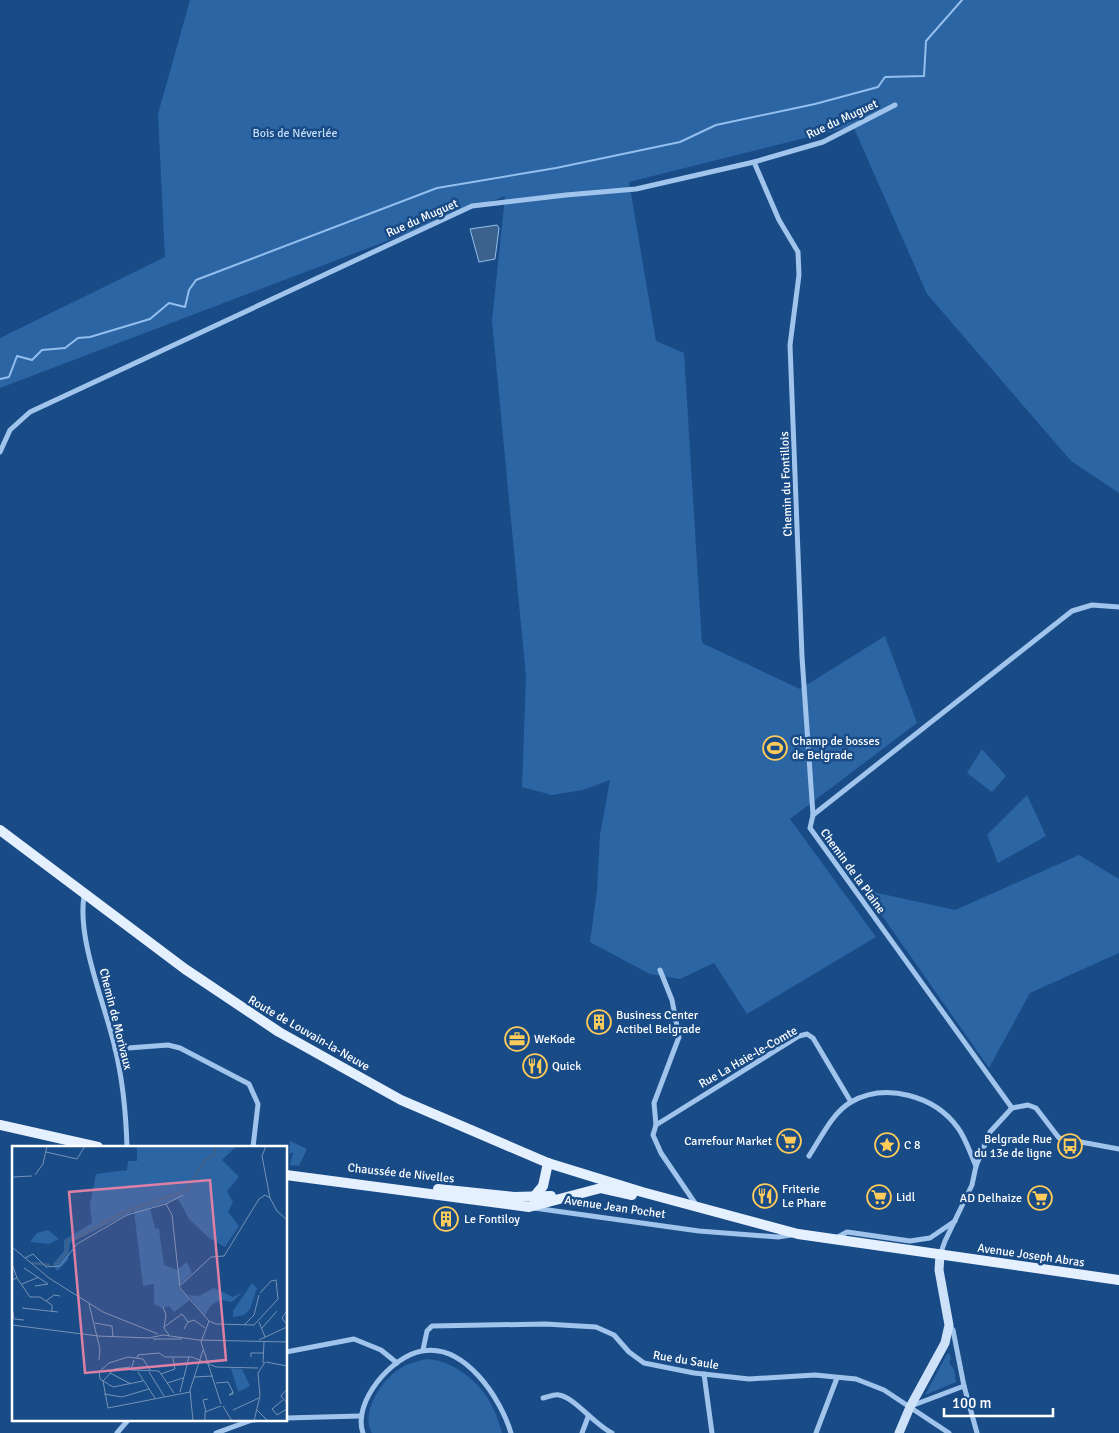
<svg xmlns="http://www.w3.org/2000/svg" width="1119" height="1433" font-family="Signika,sans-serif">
	<rect width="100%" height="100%" fill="#194b86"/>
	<!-- green -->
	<g fill="#2c65a4">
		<polygon points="190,0 1119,0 1119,493 1071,461 927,294 853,126 629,182 656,341 684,353 702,643 800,689 885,636 917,723 790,819 876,937 747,1014 714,963 680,979 650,974 590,942 597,890 600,835 610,780 583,790 552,795 522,787 526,677 492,321 505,196 0,388 0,338 165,257 158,114"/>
		<polygon points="982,749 1006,776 992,792 967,773"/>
		<polygon points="1027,795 1046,836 998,863 987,835"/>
		<polygon points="1079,855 1119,879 1119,953 1030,993 989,1068 864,890 955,910"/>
		<polygon points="290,1141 307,1149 299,1166 290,1165 293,1153 289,1153"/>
		<polygon points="949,1353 951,1359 949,1362 954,1370 956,1382 925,1395 947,1354"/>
		<path d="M 427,1359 C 451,1360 480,1381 491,1404 C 496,1413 499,1423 502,1433 L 372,1433 C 360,1412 382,1379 401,1368 C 408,1363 419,1361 427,1359 Z"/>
	</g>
	<!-- water -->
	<polygon fill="#3c618c" stroke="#93bfef" points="497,225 499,228 495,259 479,262 470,229"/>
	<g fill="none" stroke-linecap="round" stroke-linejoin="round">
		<!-- stream -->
		<polyline stroke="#93bfef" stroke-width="2" points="0,379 9,377 17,356 32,360 42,350 65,348 78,338 90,337 150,319 169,303 185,307 189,290 196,280 437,188 556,168 680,142 716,125 815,104 878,87 885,77 924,76 926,41 962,0"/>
		<!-- street -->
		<g stroke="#a0c4ec" stroke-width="5">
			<polyline points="754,162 779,220 798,252 799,275 790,345 802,657 813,815 810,828 1012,1108"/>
			<polyline points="0,452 10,430 30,412 472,206 566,195 636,189 754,162 823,142 895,105"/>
			<polyline points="813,815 1072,611 1092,605 1119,607"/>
			<path d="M 84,896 C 77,940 105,1004 115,1048 C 123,1081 126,1113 127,1147"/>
			<polyline points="660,970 672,1000 679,1037 654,1103 656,1125 653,1135 661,1153 697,1206"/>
			<polyline points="115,1049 168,1045 180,1048 249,1084 258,1104 253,1147"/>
			<polyline points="1012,1108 1028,1105 1036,1108 1059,1138 1119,1149"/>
			<polyline points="656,1125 799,1036 807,1034 813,1038 851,1102"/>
			<path d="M 809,1156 C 821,1138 832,1113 851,1102 C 886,1082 935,1096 958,1128 C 966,1139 970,1153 976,1166"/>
			<polyline points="534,1208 699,1231 778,1237 791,1235"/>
			<polyline points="836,1238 847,1232 910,1241 923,1239 930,1238 955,1221"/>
			<polyline points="940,1255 945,1241 972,1185 976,1166 990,1132 1012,1108"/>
			<polyline points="949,1325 953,1330 964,1386 977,1433"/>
			<polyline points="423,1350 427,1331 432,1326 545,1324 596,1327 614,1335 629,1352 644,1363 694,1373 749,1379 815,1375 856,1379 884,1390 949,1433"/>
			<polyline points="286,1352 354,1339 381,1350 397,1363"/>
			<polyline points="704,1374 712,1433"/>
			<path d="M 543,1398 C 548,1397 554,1394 559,1395 C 574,1397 595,1425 612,1433"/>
			<polyline points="911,1406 964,1386"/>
			<polyline points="286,1418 360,1416"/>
			<polyline points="117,1433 129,1419"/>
			<polyline points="216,1433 252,1420 263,1419"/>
			<path d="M 363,1433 C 352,1402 392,1356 422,1351 C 465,1343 501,1399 511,1433"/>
			<polyline points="582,1433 588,1417"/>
			<polyline points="816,1433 837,1378"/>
		</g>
		<!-- secondary -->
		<polyline stroke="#cde1f9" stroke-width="9" points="899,1433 910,1407 945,1343 949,1325 939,1270 940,1255"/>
		<!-- primary -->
		<g stroke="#e5f0ff" stroke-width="10">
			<polyline points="0,830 185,969 279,1032 401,1100 548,1163 642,1192 798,1234 1119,1280"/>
			<polyline points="0,1125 98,1147"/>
			<polyline points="286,1175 529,1207 601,1188 632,1195"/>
			<polyline points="438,1189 514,1197 551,1196"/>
			<polyline points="533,1198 543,1186 548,1163"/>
		</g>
	</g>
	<!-- icons -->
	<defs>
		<g id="stadium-ring" transform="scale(1.25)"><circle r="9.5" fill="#194b86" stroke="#ffcc5b" stroke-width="1.5"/><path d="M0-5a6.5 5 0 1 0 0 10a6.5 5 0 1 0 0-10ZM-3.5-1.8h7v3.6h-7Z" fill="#ffcc5b"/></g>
		<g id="building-ring" transform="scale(1.25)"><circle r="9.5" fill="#194b86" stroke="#ffcc5b" stroke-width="1.5"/><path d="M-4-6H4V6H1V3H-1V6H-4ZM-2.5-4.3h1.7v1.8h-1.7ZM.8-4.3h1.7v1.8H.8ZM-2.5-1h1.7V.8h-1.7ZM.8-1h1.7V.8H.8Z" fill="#ffcc5b"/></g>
		<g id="office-ring" transform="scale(1.25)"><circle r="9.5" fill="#194b86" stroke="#ffcc5b" stroke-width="1.5"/><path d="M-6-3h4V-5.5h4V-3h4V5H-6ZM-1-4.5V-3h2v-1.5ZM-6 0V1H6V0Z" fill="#ffcc5b"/></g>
		<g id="restaurant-ring" transform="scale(1.25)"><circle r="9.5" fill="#194b86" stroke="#ffcc5b" stroke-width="1.5"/><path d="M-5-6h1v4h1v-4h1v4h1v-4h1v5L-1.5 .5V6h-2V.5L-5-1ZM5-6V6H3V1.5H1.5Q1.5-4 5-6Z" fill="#ffcc5b"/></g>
		<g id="supermarket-ring" transform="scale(1.25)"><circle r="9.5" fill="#194b86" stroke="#ffcc5b" stroke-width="1.5"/><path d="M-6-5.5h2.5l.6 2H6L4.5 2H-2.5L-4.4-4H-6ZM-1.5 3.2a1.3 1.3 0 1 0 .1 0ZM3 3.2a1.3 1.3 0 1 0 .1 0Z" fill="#ffcc5b"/></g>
		<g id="sight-ring" transform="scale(1.25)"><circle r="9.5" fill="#194b86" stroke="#ffcc5b" stroke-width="1.5"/><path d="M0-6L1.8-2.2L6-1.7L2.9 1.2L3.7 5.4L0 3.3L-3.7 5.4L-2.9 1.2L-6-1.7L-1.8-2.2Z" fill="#ffcc5b"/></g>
		<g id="bus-ring" transform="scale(1.25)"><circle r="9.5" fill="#194b86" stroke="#ffcc5b" stroke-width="1.5"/><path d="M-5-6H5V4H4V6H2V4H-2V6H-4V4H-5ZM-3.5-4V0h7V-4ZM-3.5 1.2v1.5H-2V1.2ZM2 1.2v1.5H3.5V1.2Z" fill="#ffcc5b"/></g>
	</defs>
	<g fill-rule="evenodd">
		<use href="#stadium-ring" x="775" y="748"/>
		<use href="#building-ring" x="599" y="1022"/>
		<use href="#office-ring" x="517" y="1039"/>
		<use href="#restaurant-ring" x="535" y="1066"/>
		<use href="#supermarket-ring" x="789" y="1141"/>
		<use href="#sight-ring" x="887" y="1145"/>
		<use href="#bus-ring" x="1070" y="1146"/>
		<use href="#restaurant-ring" x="765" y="1196"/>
		<use href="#supermarket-ring" x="879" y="1197"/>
		<use href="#supermarket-ring" x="1040" y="1198"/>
		<use href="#building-ring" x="446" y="1219"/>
	</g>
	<g text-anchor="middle" stroke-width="5" stroke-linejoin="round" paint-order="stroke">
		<!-- street labels -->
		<g font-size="12" fill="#fff" stroke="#194b86">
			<text transform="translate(842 119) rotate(-25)" y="4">Rue du Muguet</text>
			<text transform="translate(422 218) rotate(-24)" y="4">Rue du Muguet</text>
			<text transform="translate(786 484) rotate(-92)" y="4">Chemin du Fontillois</text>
			<text transform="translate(853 871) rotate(54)" y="4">Chemin de la Plaine</text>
			<text transform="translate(116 1019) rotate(76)" y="4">Chemin de Morivaux</text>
			<text transform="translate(309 1033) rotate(30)" y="4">Route de Louvain-la-Neuve</text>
			<text transform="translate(748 1057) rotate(-30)" y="4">Rue La Haie-le-Comte</text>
			<text transform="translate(401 1173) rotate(6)" y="4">Chaussée de Nivelles</text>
			<text transform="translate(615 1207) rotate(8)" y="4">Avenue Jean Pochet</text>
			<text transform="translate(1031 1255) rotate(8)" y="4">Avenue Joseph Abras</text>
			<text transform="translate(686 1360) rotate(9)" y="4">Rue du Saule</text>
		</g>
		<!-- park labels -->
		<g font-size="12" fill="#c5def9" stroke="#194b86">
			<text x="295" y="137">Bois de Néverlée</text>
		</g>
		<!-- poi labels -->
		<g font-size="12" fill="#fff" stroke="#194b86" text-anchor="start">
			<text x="792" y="745">Champ de bosses<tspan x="792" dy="14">de Belgrade</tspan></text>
			<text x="616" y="1019">Business Center<tspan x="616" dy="14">Actibel Belgrade</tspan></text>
			<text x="534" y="1043">WeKode</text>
			<text x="552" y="1070">Quick</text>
			<text x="1052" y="1143" text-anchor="end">Belgrade Rue<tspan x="1052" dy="14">du 13e de ligne</tspan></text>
			<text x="772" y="1145" text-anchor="end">Carrefour Market</text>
			<text x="904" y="1149">C 8</text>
			<text x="782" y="1193">Friterie<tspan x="782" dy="14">Le Phare</tspan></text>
			<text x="896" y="1201">Lidl</text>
			<text x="1022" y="1202" text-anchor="end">AD Delhaize</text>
			<text x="464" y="1223">Le Fontiloy</text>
		</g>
	</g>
	<!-- overview -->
	<g transform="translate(12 1146)">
		<rect width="275" height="275" fill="#194b86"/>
		<path d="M 125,0 L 225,0 L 210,14 L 227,31 L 215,45 L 221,56 L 216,66 L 227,80 L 213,101 L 197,92 L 177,73 L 166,53 L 138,62 L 143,82 L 147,83 L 152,119 L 165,124 L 175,116 L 180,127 L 166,141 L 178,154 L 162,166 L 157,160 L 150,162 L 142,158 L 142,138 L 131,140 L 122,65 L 58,97 L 56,114 L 45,125 L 41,118 L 52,105 L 52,94 L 80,77 L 78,59 L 84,28 L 115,24 L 116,15 L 125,15 ZM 36,84 L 47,93 L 37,98 L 18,96 L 25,87 ZM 240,137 L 245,142 L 238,163 L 232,169 L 221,171 L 221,165 ZM 202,142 L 221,151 L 231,146 L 220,156 L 208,154 L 198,160 L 193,170 L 176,149 L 187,150 ZM 219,222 L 230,223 L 238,240 L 226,246 Z" fill="#2c65a4"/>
		<path fill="none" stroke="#3c618c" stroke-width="2.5" d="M 20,117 L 38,119M 42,119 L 54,108 L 55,94 L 62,93 L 114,65 L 174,45 L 193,14 L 202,9 L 203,2 L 207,0"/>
		<path fill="none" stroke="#7593b6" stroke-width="1" d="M 254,0 L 250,10 L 258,52 L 265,65 L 275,74M 34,6 L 65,13 L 73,0M 23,29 L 31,18 L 35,0M 0,31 L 20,30M 154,58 L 160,69 L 168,142 L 197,175 L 204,178 L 242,179 L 266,153 L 264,134 L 259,135 L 248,147M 0,101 L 37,132 L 91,166 L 146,188M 13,112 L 21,108 L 34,121 L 48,120 L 65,98 L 115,69 L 154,58 L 171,49M 0,118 L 5,132 L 0,134M 12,122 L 36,138 L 23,140M 5,132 L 18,151 L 28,151 L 40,159 L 40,165M 10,138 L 27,131M 169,139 L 199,111 L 212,110 L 247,53 L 253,49 L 258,52M 34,155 L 42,149 L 48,150M 77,158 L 88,203 L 87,214M 0,160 L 2,173 L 12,174M 151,161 L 154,169 L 152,182 L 157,189M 10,162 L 46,166M 274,166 L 270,172 L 275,179M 197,175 L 189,196 L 209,258M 247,176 L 253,191M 83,177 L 100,180 L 101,191M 0,179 L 86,190 L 137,192 L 151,189 L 187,194 L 275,196M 232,179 L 242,169 L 247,149M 152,181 L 170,168 L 176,176M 250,182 L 265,165M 172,183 L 176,176 L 182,174 L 193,182M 141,193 L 170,193M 247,194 L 275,181M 239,211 L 239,207 L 252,207M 125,212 L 126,209 L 147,207 L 153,211 L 180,211 L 204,221 L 246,222M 122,214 L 119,224 L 147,225 L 162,247M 254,216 L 275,220M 251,217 L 252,196M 118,221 L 102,223 L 91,235 L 96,262 L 178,246M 126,226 L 143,252M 137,226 L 152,250M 98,227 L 119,238M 149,228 L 163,223 L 161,212M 182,231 L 201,230M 131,235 L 101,241 L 88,233 L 87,226 L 97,217 L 116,211 L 131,213 L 138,224M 155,237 L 171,232M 204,237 L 216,236 L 221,246 L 217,249 L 221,248 L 221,246M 275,243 L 269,250 L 275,257M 168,246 L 177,211M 92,248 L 110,251 L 137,243M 271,254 L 260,263 L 265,269 L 275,263M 211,260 L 220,275M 221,264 L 247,252M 245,264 L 256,275M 194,266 L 191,254 L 196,253M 181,275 L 178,244 L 191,204M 193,275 L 193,266 L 209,260M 242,275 L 248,250 L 246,227 L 253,216"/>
		<path fill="#dd80a5" fill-opacity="0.15" stroke="#dd80a5" stroke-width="2.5" d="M 198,34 L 214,214 L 73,227 L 57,46 Z"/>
		<rect width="275" height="275" fill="none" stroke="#fff" stroke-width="2.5"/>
	</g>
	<!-- scale -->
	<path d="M944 1408v8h109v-8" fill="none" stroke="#ffffff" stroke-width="2.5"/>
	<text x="952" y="1408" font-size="15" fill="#ffffff" stroke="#194b86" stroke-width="4" paint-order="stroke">100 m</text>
</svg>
